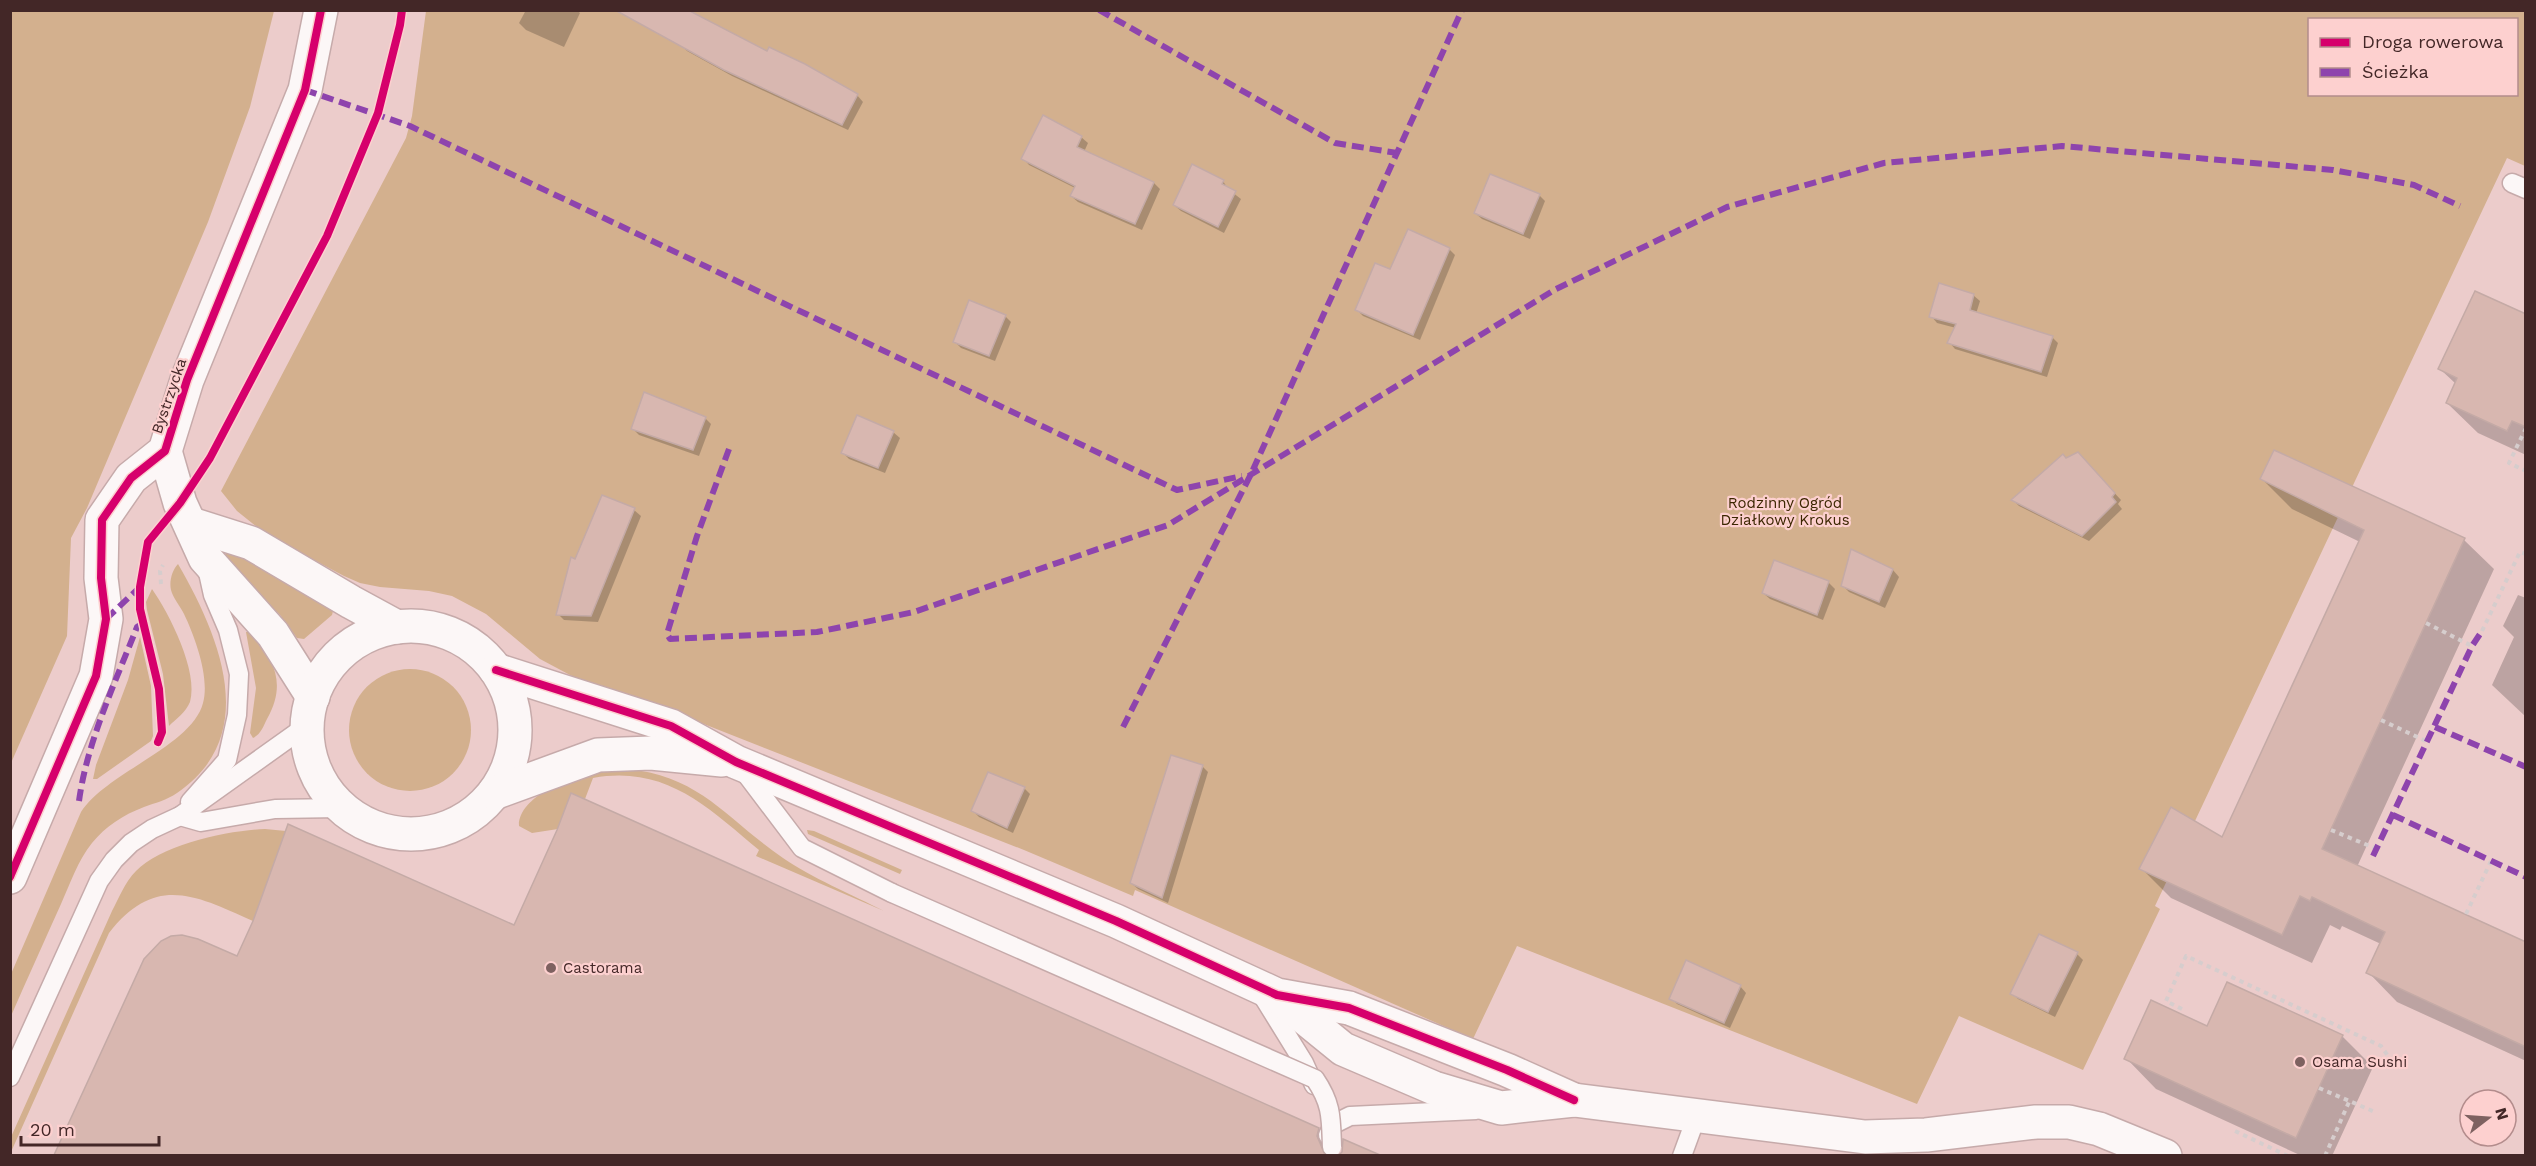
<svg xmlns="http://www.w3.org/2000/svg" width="2536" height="1166" font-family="'Work Sans',sans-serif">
	<rect width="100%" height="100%" fill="#eccccb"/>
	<!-- green -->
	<g fill="#d3b08e" fill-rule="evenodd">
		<polygon points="10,11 274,11 250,107 208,222 87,508 71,538 67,636 11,763"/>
		<path d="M 426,11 L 2525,11 L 2525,166 L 2507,158 L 2155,906 L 2160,909 L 2083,1070 L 1959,1016 L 1917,1104 L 1517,946 L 1473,1039 L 1135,890 L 1133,896 L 1024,850 L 686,717 L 585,683 L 540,659 L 486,614 L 452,596 L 429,591 L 380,587 L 360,583 L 344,576 L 267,535 L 237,511 L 221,491 L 406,138 L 412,116 ZM 2310,20 L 2516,20 L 2516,94 L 2310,94 Z"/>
		<polygon points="229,551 329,604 333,611 332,615 304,639 297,638 280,615 226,562 224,556"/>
		<path d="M 178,564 C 219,635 262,735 177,793 C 167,800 155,803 144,807 C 123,815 106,826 92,843 C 78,860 70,884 61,904 C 44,942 27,979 11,1016 L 11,974 L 81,812 C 107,772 192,746 203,703 C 210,678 195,637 184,614 C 180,606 173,598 171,590 C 169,582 172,570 178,564 Z"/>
		<path d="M 152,589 C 169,613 199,672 190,702 C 186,712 176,719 169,726 L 163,674 L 147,610 L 146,602 Z"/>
		<path d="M 246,632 L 252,632 C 274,661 287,683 267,719 C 263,727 261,734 253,738 L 250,733 L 256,688 Z"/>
		<polygon points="140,637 151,686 153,736 151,741 97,779 93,779 96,765 128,680"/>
		<circle cx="410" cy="730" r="61"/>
		<path d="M 627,769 C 701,776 726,819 783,858 C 810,877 853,895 884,911 L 756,856 L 759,850 C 707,807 666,765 593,778 L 585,799 L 572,794 L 558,829 L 532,833 L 519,826 C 518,797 570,777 594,771 C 604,768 616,770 627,769 Z"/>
		<path d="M 265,829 L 286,831 L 253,921 C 195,895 155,874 109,933 L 11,1152 L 11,1137 L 112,911 C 119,898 125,882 136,871 C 161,845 229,830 265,829 Z"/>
		<polygon points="807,830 814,831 902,870 900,874 808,834"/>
	</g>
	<!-- shadow -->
	<g fill="#0003">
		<polygon points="526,10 577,10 580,13 564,47 526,30 519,23"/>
		<polygon points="681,45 857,95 863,102 848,130 732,76 687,51"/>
		<polygon points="1081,137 1088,143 1084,152 1154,183 1160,189 1142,230 1078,202 1071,196 1075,188 1029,165 1023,158"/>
		<polygon points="1223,181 1228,189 1241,199 1224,233 1181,211 1174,205"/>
		<polygon points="1539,195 1545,201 1530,239 1482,219 1475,213"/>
		<polygon points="1449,249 1455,255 1420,340 1363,316 1357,310 1391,271"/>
		<polygon points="1973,295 1980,301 1976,314 2052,337 2058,343 2047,377 1955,349 1949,342 1956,328 1937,323 1931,316"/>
		<polygon points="1005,316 1011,322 995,361 961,348 955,342"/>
		<polygon points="2526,316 2526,455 2478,433 2447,403 2456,384 2440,369"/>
		<polygon points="705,418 711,424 699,456 639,435 633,429"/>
		<polygon points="893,432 900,438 885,473 849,459 843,453"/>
		<polygon points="2275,452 2464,540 2494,569 2357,867 2526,944 2526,1061 2397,1002 2368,972 2381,944 2342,926 2340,930 2330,925 2312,963 2171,898 2141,868 2223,839 2360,542 2292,509 2262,479"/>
		<polygon points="2067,460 2084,460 2121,500 2118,504 2122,509 2089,541 2019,506 2013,500"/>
		<polygon points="602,497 634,510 641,516 598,622 564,620 558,614 575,561"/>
		<polygon points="1852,551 1893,570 1899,577 1885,608 1849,592 1843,586"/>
		<polygon points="1775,562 1829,583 1835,589 1823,620 1770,599 1763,593"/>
		<polygon points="2518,595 2526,598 2526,717 2492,685 2514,637 2503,626"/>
		<polygon points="1202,766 1208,772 1168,903 1138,889 1131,883"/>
		<polygon points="1024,788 1030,794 1013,833 979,817 973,811"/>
		<polygon points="515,927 1316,1129 1335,1148 1336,1156 55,1156 145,960 238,958"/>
		<polygon points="2077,954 2083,960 2055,1017 2018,999 2012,993"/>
		<polygon points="2228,984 2343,1037 2373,1067 2332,1156 2302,1156 2156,1089 2126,1058 2208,1028"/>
		<polygon points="1740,986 1746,993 1730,1028 1677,1004 1671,998"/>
	</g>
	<!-- building -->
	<g fill="#d8b7b0" stroke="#c4aaa6" stroke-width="1.5">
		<polygon points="615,10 688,10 767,51 769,47 805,64 858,94 842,125 724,70"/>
		<polygon points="1043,115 1082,136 1077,147 1154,182 1135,224 1070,196 1075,186 1021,159"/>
		<polygon points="1192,164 1224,180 1222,184 1236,191 1218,227 1173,205"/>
		<polygon points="1490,174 1540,194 1523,234 1474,213"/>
		<polygon points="1408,229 1450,248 1413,335 1355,310 1375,263 1390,269"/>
		<polygon points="1939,283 1974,294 1970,310 2053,336 2041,372 1947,343 1956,324 1929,317"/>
		<polygon points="2475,291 2526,314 2526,427 2512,421 2507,431 2446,403 2457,378 2438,369"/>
		<polygon points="969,300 1006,315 989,356 953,342"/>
		<polygon points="644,392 706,417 693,450 631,429"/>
		<polygon points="857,415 894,431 878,468 841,453"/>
		<polygon points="2274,450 2465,538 2322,849 2526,942 2526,1047 2366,973 2385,932 2312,897 2310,901 2300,896 2282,935 2139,869 2171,807 2222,837 2364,530 2260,479"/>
		<polygon points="2078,452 2115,493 2112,497 2116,502 2082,536 2011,500 2063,454 2066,458"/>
		<polygon points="602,495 635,508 591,616 556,615 571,557 575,559"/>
		<polygon points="1851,549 1893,569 1879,602 1841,586"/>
		<polygon points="1774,560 1829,581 1817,615 1762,593"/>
		<polygon points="1171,755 1203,765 1162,898 1130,883"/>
		<polygon points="988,772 1025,787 1007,828 971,811"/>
		<polygon points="571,793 1319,1128 1317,1136 1325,1155 54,1155 144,959 161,941 171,936 182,935 198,939 237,956 253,921 288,824 514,925 557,830"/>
		<polygon points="2039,934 2078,952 2048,1012 2010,994"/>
		<polygon points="1686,960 1741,985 1724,1023 1669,999"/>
		<polygon points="2227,982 2343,1035 2296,1138 2124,1059 2151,1000 2207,1026"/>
		<polygon points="1343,1139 1380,1155 1339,1155 1342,1152"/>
	</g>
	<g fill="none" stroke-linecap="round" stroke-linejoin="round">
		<!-- service casing -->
		<g stroke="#c6aaaa" stroke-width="21">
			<g id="service">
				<polyline points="2512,183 2526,189"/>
				<polyline points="743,770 802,848 892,893"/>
				<polyline points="190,802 227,760 237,715 239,674 228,630 213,595 207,568"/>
				<polyline points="180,816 201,822 275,809 340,808"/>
				<polyline points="1262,995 1304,1063 1314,1085"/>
				<polyline points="10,1077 99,881 114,860 131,843 152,829 180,816 306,726"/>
				<polyline points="1328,1135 1334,1124 1350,1116 1476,1110"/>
				<polyline points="1682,1156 1697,1115"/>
			</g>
		</g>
		<!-- minor casing -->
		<g stroke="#c6aaaa" stroke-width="36">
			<g id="minor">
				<polyline points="165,451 180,503 205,558 273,634 313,697"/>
				<polyline points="191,524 251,543 351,602 397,627"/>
				<circle cx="411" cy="730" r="104"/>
				<polyline points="496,670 671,726 736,762 1116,921 1277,995 1349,1008 1507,1070 1574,1100"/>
				<polyline points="494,793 598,755 651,753 722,760"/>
				<polyline points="10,877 96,676 106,619 101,578 102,520 131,478 165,451 187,380 305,90 321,10"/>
				<polyline points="1279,997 1343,1049 1434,1088 1501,1108 1574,1100 1865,1137 1926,1135 2036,1122 2069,1122 2099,1129 2165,1156"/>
			</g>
		</g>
		<!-- path -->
		<g stroke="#d6cdcd" stroke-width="4" stroke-dasharray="4.5 4.5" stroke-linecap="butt">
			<polyline points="2526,428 2509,463 2526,471"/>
			<polyline points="161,584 160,571 163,565"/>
			<polyline points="2426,623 2472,646"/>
			<polyline points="2482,631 2520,552 2526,554"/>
			<polyline points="2381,720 2428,742"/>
			<polyline points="2331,830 2377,849"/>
			<polyline points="2466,914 2491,861"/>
			<polyline points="2182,1009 2166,1001 2186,956 2381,1046 2396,1067"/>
			<polyline points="2319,1088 2375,1112"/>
			<polyline points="2235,1131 2288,1156"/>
			<polyline points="2325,1156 2349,1102"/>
		</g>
		<!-- service -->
		<use href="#service" stroke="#fcf7f7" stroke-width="18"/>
		<!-- minor -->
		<use href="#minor" stroke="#fcf7f7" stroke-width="33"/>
		<!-- service-bridge casing -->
		<g stroke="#c6aaaa" stroke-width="21" stroke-linecap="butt">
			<path id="service-bridge" d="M 892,893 L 1315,1079 C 1332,1104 1331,1118 1332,1147"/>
		</g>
		<!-- service-bridge -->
		<use href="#service-bridge" stroke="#fcf7f7" stroke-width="18"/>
		<!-- quiet -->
		<g stroke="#8e44ad" stroke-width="6" stroke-dasharray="12 6" stroke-linecap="butt">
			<polyline points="1099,10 1335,143 1397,153"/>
			<polyline points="305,90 410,126 1177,490 1242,476"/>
			<polyline points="729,449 697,536 667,634 670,639 817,632 914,612 1168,525 1556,289 1727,207 1884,163 2062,146 2333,170 2414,185 2460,206"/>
			<polyline points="106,619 140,587"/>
			<polyline points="1123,727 1251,474 1462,10"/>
			<polyline points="2435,727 2526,767"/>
			<path d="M 79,801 C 87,742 115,683 137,627 L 143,623"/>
			<polyline points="2393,815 2526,877"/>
			<polyline points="2373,856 2472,646 2482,631"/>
		</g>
		<!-- cycleway casing -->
		<g stroke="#fdd0cf" stroke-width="11">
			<g id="cycleway">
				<polyline points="496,670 671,726 736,762 1116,921 1277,995 1349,1008 1507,1070 1574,1100"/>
				<polyline points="158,742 162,732 159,689 140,609 140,587 148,542 180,503 210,458 327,236 378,113 400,25 402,10"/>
				<polyline points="10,877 96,676 106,619 101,578 102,520 131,478 165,451 187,380 305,90 321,10"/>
			</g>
		</g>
		<!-- cycleway -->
		<use href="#cycleway" stroke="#d6006c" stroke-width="8"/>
	</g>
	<!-- markers -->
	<g fill="#7e6160" stroke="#fdd0cf" stroke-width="2">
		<circle cx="551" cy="968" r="6"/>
		<circle cx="2300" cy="1062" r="6"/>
	</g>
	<g text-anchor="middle" stroke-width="4.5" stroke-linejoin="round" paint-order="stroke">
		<!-- street labels -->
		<g font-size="15" fill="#432727" stroke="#fdd0cf">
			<text transform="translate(169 396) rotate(-71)" y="5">Bystrzycka</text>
		</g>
		<!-- park labels -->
		<g font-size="15" fill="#3b2600" stroke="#fdd0cf">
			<text x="1785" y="508">Rodzinny Ogród<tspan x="1785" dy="17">Działkowy Krokus</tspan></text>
		</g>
		<!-- poi labels -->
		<g font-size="15" fill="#432727" stroke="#fdd0cf" text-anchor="start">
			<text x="563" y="973">Castorama</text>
			<text x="2312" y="1067">Osama Sushi</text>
		</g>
	</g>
	<!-- border -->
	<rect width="2536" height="1166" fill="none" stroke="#432727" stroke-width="24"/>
	<!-- legend -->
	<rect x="2308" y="18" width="210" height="78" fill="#fdd0cf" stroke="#b38c8c" stroke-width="1.5"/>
	<rect x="2320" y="38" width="30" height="9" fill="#d6006c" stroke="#b38c8c" stroke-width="1.5"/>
	<text x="2362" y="48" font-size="18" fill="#432727">Droga rowerowa</text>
	<rect x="2320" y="68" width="30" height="9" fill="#8e44ad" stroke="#b38c8c" stroke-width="1.5"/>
	<text x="2362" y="78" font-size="18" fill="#432727">Ścieżka</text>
	<!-- north arrow -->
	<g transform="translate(2488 1118) rotate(73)"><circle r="28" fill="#fdd0cf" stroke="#b38c8c" stroke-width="1.5"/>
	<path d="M0-4.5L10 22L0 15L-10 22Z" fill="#7e6160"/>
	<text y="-9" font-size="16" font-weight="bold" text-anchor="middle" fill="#432727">N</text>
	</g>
	<!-- scale -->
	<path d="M21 1136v9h138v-9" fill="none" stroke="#432727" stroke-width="3"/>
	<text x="30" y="1136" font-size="18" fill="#432727" stroke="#fdd0cf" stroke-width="4.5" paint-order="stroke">20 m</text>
</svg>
